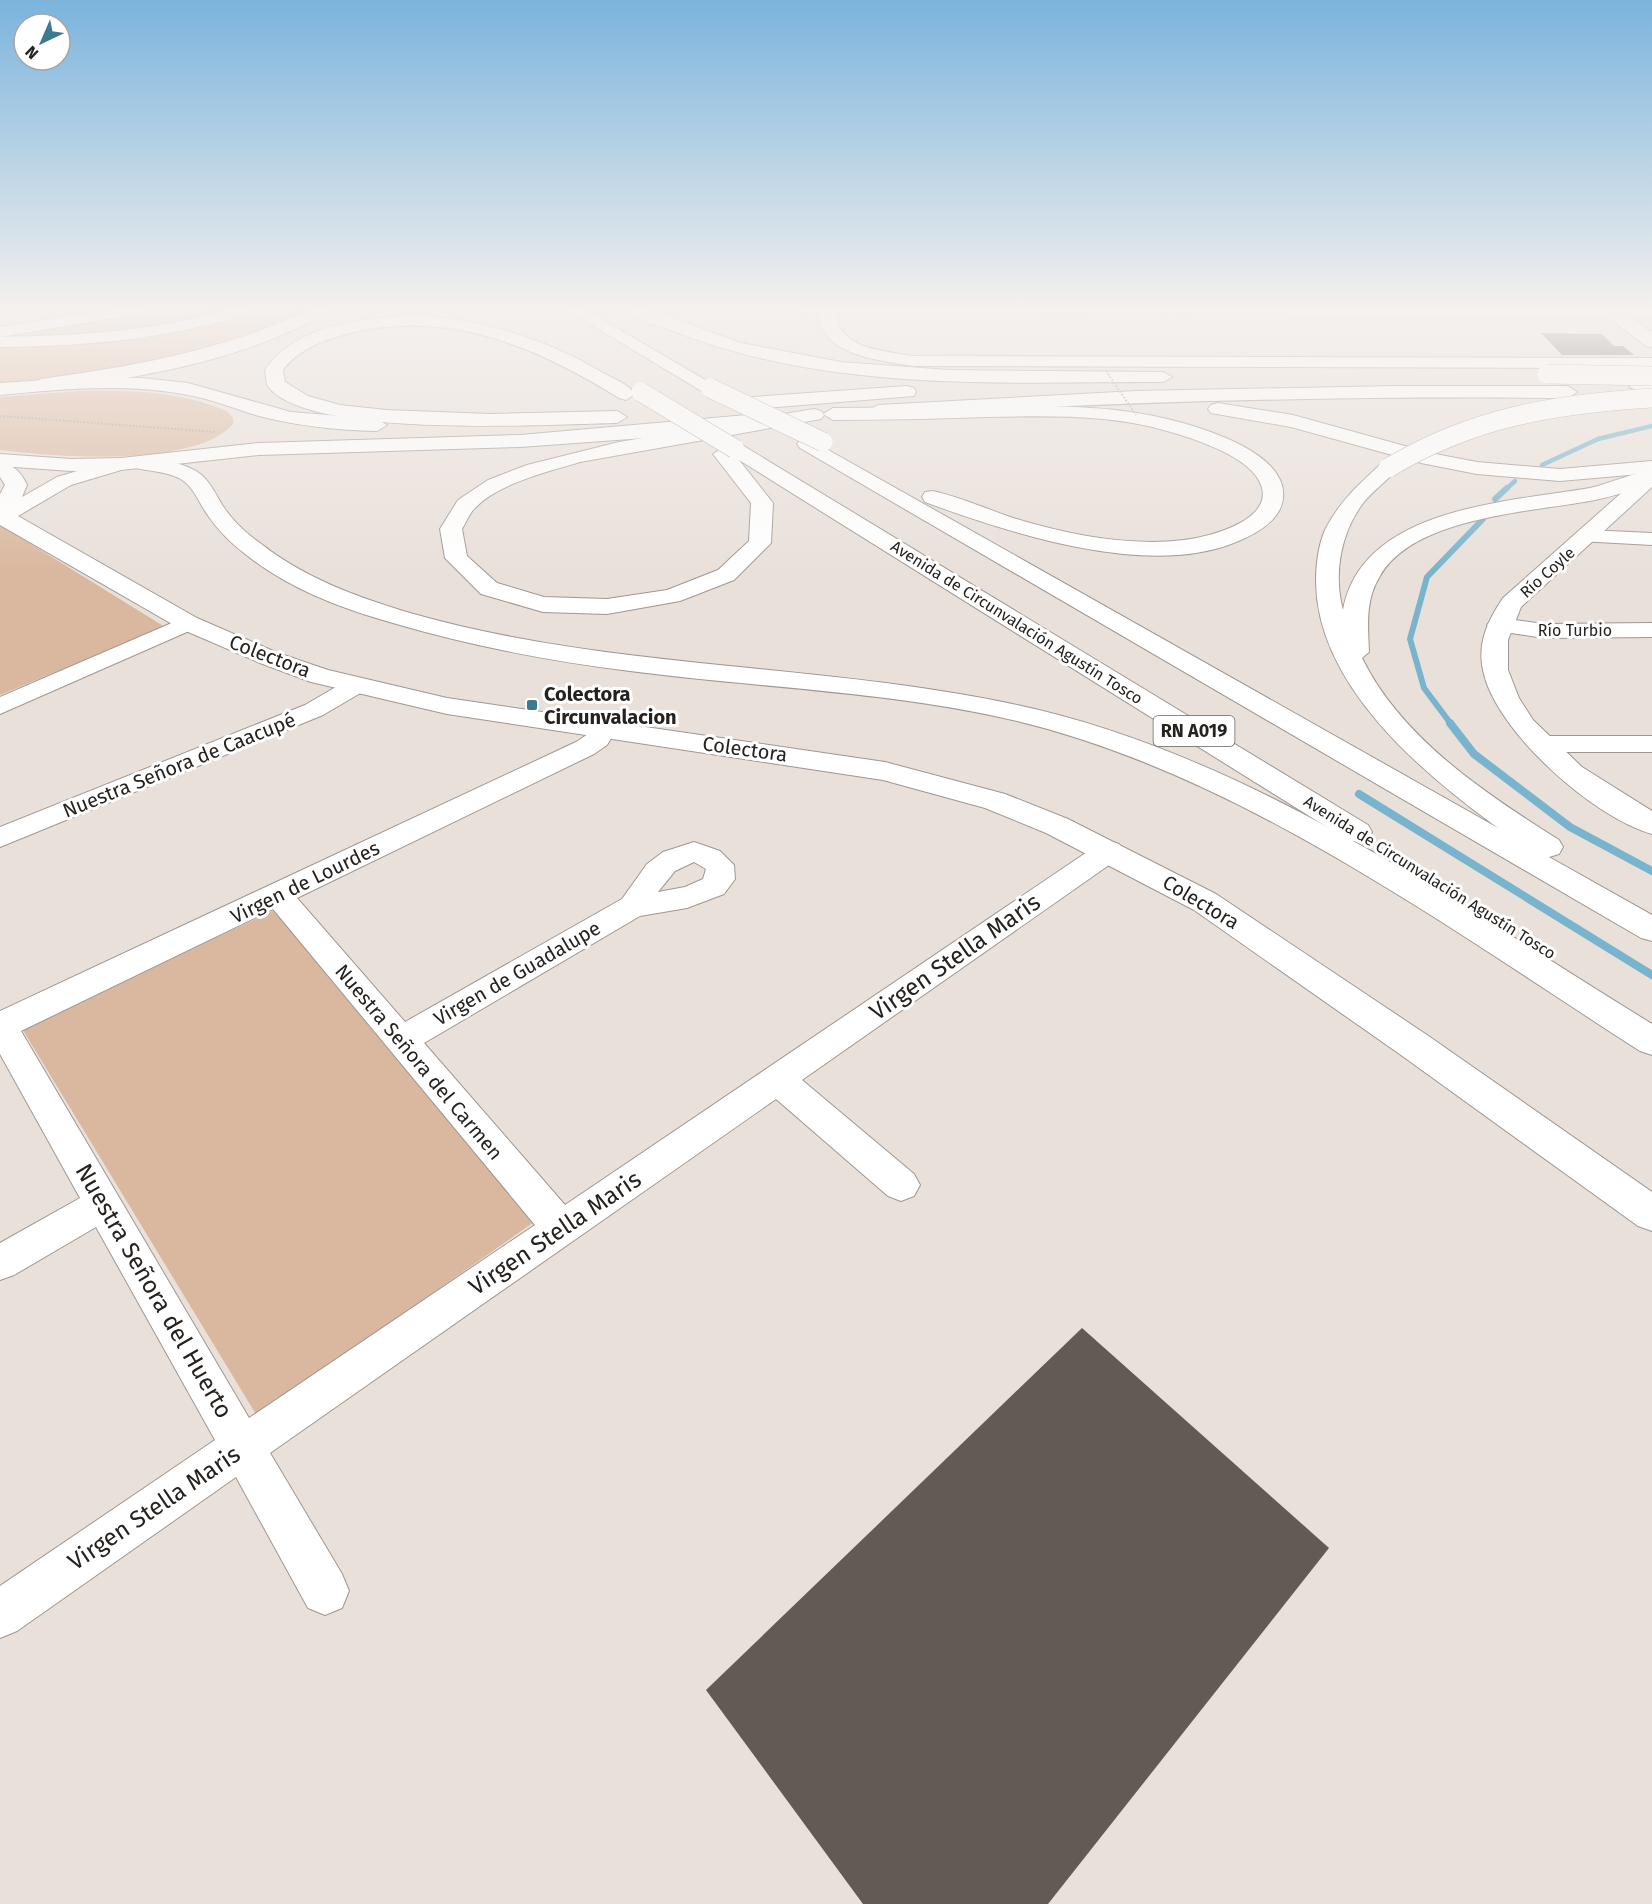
<svg xmlns="http://www.w3.org/2000/svg" width="1652" height="1904" font-family="'Fira Sans',sans-serif">
	<rect width="100%" height="100%" fill="#e9e0da"/>
	<!-- green -->
	<g fill="#dab79f">
		<path d="M 166,307 L 238,307 C 162,333 83,335 4,337 L 8,333 Z"/>
		<path d="M 264,307 L 317,307 L 219,349 L 82,376 L 0,383 L 0,344 C 90,343 179,340 264,307 Z"/>
		<path d="M 80,391 C 129,390 184,391 228,412 L 233,418 L 233,424 C 195,468 55,457 0,450 L 0,397 Z"/>
		<polygon points="0,525 165,627 0,695"/>
		<polygon points="275,910 537,1220 257,1416 21,1027"/>
	</g>
	<g fill="none" stroke-linecap="round" stroke-linejoin="round">
		<!-- stream-far2 -->
		<g stroke="#78b4cd" stroke-width="4.5">
			<polyline points="1542,465 1598,439 1652,426"/>
			<polyline points="1505,490 1515,481"/>
		</g>
		<!-- stream-far1 -->
		<g stroke="#78b4cd" stroke-width="6">
			<polyline points="1495,499 1507,488"/>
			<polyline points="1451,724 1424,688 1410,639 1427,577 1483,519"/>
		</g>
		<!-- stream -->
		<g stroke="#78b4cd" stroke-width="8">
			<polyline points="1450,723 1474,754 1570,827 1652,871"/>
			<polyline points="1359,794 1652,975"/>
		</g>
	</g>
	<!-- building -->
	<g fill="#615a55">
		<polygon points="1541,333 1602,334 1614,346 1623,346 1634,355 1562,355"/>
		<polygon points="1082,1328 1329,1548 1048,1904 863,1904 706,1690"/>
	</g>
	<g fill="none" stroke-linecap="round" stroke-linejoin="round">
		<!-- street casing -->
		<g stroke="#9f9791" stroke-width="2">
			<g id="street">
				<polygon points="127,307 157,307 149,312 0,337 0,327"/>
				<path d="M 819,307 L 1652,307 L 1652,317 L 835,313 C 841,350 881,350 913,356 L 1652,358 L 1652,368 L 913,366 C 877,360 815,355 819,307 Z"/>
				<polygon points="1587,530 1652,533 1652,545 1579,541 1576,536 1579,531"/>
				<polygon points="188,616 196,618 200,623 196,628 0,714 0,697"/>
				<polygon points="1499,618 1544,624 1652,623 1652,637 1544,638 1491,630 1487,625 1491,620"/>
				<polygon points="355,678 364,681 368,686 364,691 323,715 0,847 0,827 305,705 346,681"/>
				<path d="M 604,721 L 613,723 L 617,729 L 607,745 L 594,754 L 297,898 L 405,1022 L 622,899 L 647,864 L 663,852 L 694,842 L 720,851 L 734,865 L 735,879 L 724,894 L 687,908 L 640,916 L 424,1043 L 565,1205 L 1099,844 L 1109,841 L 1119,844 L 1124,851 L 1119,858 L 802,1080 L 914,1174 L 920,1185 L 914,1196 L 901,1201 L 888,1196 L 776,1099 L 270,1453 L 342,1574 L 349,1591 L 342,1608 L 325,1615 L 308,1608 L 236,1477 L 17,1631 L 0,1638 L 0,1586 L 215,1440 L 96,1227 L 14,1275 L 0,1280 L 0,1243 L 80,1198 L 0,1054 L 0,1011 L 576,742 L 588,734 L 595,723 ZM 694,862 L 706,869 L 703,879 L 685,887 L 658,892 L 675,871 ZM 273,909 L 535,1225 L 249,1418 L 21,1031 Z"/>
				<polygon points="1542,736 1652,736 1652,752 1542,752 1533,750 1529,744 1533,738"/>
			</g>
		</g>
		<!-- secondary casing -->
		<g stroke="#9f9791" stroke-width="2">
			<g id="secondary">
				<path d="M 235,307 L 258,307 L 256,311 C 172,339 88,346 0,347 L 0,337 C 80,335 159,332 235,307 Z"/>
				<path d="M 790,307 L 833,307 L 834,308 C 827,316 797,315 790,307 Z"/>
				<polygon points="1595,307 1621,308 1652,333 1652,347 1646,346"/>
				<polygon points="1652,359 1652,369 1642,375 1652,385 1652,399 1630,387 1623,374 1633,363"/>
				<path d="M 121,458 L 128,460 L 131,464 L 128,468 L 71,485 L 18,516 L 197,618 L 278,653 L 328,670 L 447,698 L 885,762 L 1005,794 L 1068,819 L 1216,894 L 1427,1035 L 1652,1192 L 1652,1231 L 1638,1226 L 1401,1055 L 1194,910 L 1046,833 L 985,808 L 883,780 L 447,714 L 311,682 L 260,663 L 179,628 L 0,525 L 0,494 L 5,485 L 0,477 L 0,462 C 14,465 21,472 27,485 L 22,497 L 57,477 Z"/>
				<path d="M 1652,470 L 1652,487 L 1521,607 L 1508,640 L 1508,670 L 1519,698 L 1533,720 L 1582,767 L 1652,811 L 1652,834 C 1594,818 1495,731 1483,670 C 1477,643 1488,620 1503,598 L 1645,472 Z"/>
			</g>
		</g>
		<!-- primary casing -->
		<g stroke="#9f9791" stroke-width="2">
			<g id="primary">
				<path d="M 94,377 L 142,378 L 188,383 L 291,412 L 377,419 L 387,425 L 377,431 C 337,430 298,426 259,416 C 235,409 212,399 188,395 C 126,383 62,389 0,395 L 0,383 Z"/>
				<polygon points="907,386 914,388 916,392 914,396 752,409 743,403 752,397"/>
				<path d="M 1395,386 L 1568,386 L 1577,392 L 1568,398 C 1338,396 1108,401 878,417 L 868,411 L 878,405 L 1136,391 Z"/>
				<polygon points="1218,403 1293,415 1430,453 1477,462 1560,469 1652,461 1652,473 1560,481 1477,474 1421,463 1291,427 1211,413 1208,409 1211,405"/>
				<polygon points="782,412 792,418 789,422 658,437 520,447 259,455 121,470 71,471 0,466 0,454 71,459 121,458 259,443 520,435"/>
			</g>
		</g>
		<!-- highway casing -->
		<g stroke="#9f9791" stroke-width="2">
			<g id="highway">
				<path d="M 314,307 L 334,307 C 328,315 316,319 307,323 C 226,365 131,378 41,391 L 32,385 L 41,379 C 136,366 228,350 314,307 Z"/>
				<polygon points="562,307 581,307 719,388 717,392 703,392"/>
				<path d="M 622,307 L 643,307 L 741,343 L 841,362 L 948,370 L 1163,372 L 1172,377 L 1163,382 C 999,382 827,393 671,330 C 657,325 630,319 622,307 Z"/>
				<path d="M 413,315 C 482,319 545,338 605,374 C 615,379 629,385 635,394 L 626,400 L 619,398 C 538,348 452,310 355,332 C 330,338 304,346 286,366 L 283,370 L 285,382 L 308,396 L 340,405 L 386,410 L 490,414 L 617,411 L 627,417 L 617,423 C 551,424 304,440 267,385 L 265,370 C 296,324 362,319 413,315 Z"/>
				<path d="M 1049,406 C 1076,407 1104,408 1131,412 C 1169,417 1289,445 1283,498 C 1281,522 1252,536 1231,544 C 1144,577 1009,533 925,502 L 922,497 L 925,492 L 933,491 C 959,497 985,508 1010,517 C 1064,534 1128,547 1184,540 C 1211,537 1282,518 1258,479 C 1244,455 1193,438 1167,431 C 1110,414 1046,416 987,417 C 936,419 884,420 833,420 L 823,414 L 833,408 Z"/>
				<path d="M 814,409 L 821,411 L 824,415 L 821,419 L 580,462 C 548,472 498,483 474,509 C 469,514 466,523 462,529 L 467,556 L 497,583 L 544,597 L 607,599 L 667,590 L 718,570 L 749,541 L 751,503 L 713,454 L 728,445 L 742,445 L 1368,825 L 1372,832 L 1368,839 L 1357,842 L 1346,839 L 739,460 L 773,503 L 771,543 L 734,580 L 680,601 L 607,614 L 543,612 L 481,594 L 445,558 L 440,529 L 458,500 L 488,480 L 527,465 L 619,442 Z"/>
				<path d="M 807,438 L 1498,828 C 1421,772 1318,686 1316,583 C 1316,566 1318,546 1325,530 C 1339,502 1359,484 1381,464 L 1395,464 L 1398,468 L 1395,472 C 1385,482 1373,491 1364,502 C 1341,531 1333,574 1343,610 C 1362,507 1509,502 1590,488 C 1607,485 1637,470 1652,473 L 1652,484 C 1633,490 1614,496 1595,500 C 1534,512 1414,516 1380,576 C 1365,600 1368,625 1369,652 L 1362,658 C 1401,738 1486,794 1559,840 L 1563,847 L 1559,854 L 1549,857 L 1652,915 L 1652,941 L 1641,938 L 800,448 L 797,444 L 800,440 Z"/>
				<path d="M 138,457 C 156,460 178,461 194,470 C 210,478 215,495 225,509 C 234,522 247,534 260,543 C 304,578 357,597 410,613 C 608,670 816,662 1017,705 C 1247,754 1454,902 1652,1024 L 1652,1055 L 1640,1051 C 1448,928 1241,775 1017,721 C 890,691 759,688 630,671 C 549,661 471,646 393,623 C 340,608 287,588 244,553 C 231,543 219,531 209,517 C 199,504 195,487 179,478 C 165,471 147,471 131,467 L 128,463 L 131,459 Z"/>
			</g>
		</g>
		<!-- path -->
		<polyline stroke="#a39c97" stroke-width="2" stroke-dasharray="1.5 2" stroke-linecap="butt" points="0,416 215,432"/>
		<!-- street -->
		<use href="#street" fill="#fff" fill-rule="evenodd"/>
		<!-- secondary -->
		<use href="#secondary" fill="#fff" fill-rule="evenodd"/>
		<!-- primary -->
		<use href="#primary" fill="#fff" fill-rule="evenodd"/>
		<!-- highway -->
		<use href="#highway" fill="#fff" fill-rule="evenodd"/>
		<!-- primary-bridge casing -->
		<g stroke="#9f9791" stroke-width="20" stroke-linecap="butt">
			<polyline id="primary-bridge" points="1547,374 1652,376"/>
		</g>
		<!-- highway-bridge casing -->
		<g stroke="#9f9791" stroke-width="20" stroke-linecap="butt">
			<g id="highway-bridge">
				<polyline points="710,388 823,442"/>
				<polyline points="641,392 735,449"/>
				<path d="M 1388,468 C 1473,417 1555,404 1652,398"/>
			</g>
		</g>
		<!-- path-bridge -->
		<polyline stroke="#a39c97" stroke-width="2" stroke-dasharray="1.5 2" stroke-linecap="butt" points="1106,371 1136,415"/>
		<!-- primary-bridge -->
		<use href="#primary-bridge" stroke="#fff" stroke-width="19"/>
		<!-- highway-bridge -->
		<use href="#highway-bridge" stroke="#fff" stroke-width="19"/>
	</g>
	<!-- sky -->
	<linearGradient id="sky" x2="0" y2="1"><stop stop-color="#7bb4dd"/><stop offset="0.54" stop-color="#f5f1ee"/><stop offset="1" stop-color="#f5f1ee" stop-opacity="0"/></linearGradient>
	<rect width="1652" height="573" fill="url(#sky)"/>
	<!-- markers -->
	<rect fill="#3d7990" stroke="#fff" stroke-width="2" x="526" y="699" width="12" height="12" rx="3"/>
	<g text-anchor="middle" stroke-width="6" stroke-linejoin="round" paint-order="stroke">
		<!-- far-street labels -->
		<g font-size="16" fill="#24211e" stroke="#fff">
			<text transform="translate(1547 572) rotate(-42)" y="6">Río Coyle</text>
			<text transform="translate(1017 622) rotate(32)" y="6">Avenida de Circunvalación Agustín Tosco</text>
			<text x="1575" y="636">Río Turbio</text>
			<text transform="translate(1430 877) rotate(32)" y="6">Avenida de Circunvalación Agustín Tosco</text>
		</g>
		<!-- shield labels -->
		<rect fill="#fff" stroke="#666462" stroke-width="1.5" x="1153.5" y="716" width="81" height="30" rx="4.5"/>
		<g font-size="18" font-weight="bold" fill="#24211e">
			<text x="1194" y="737">RN A019</text>
		</g>
		<!-- street labels -->
		<g font-size="20" fill="#24211e" stroke="#fff">
			<text transform="translate(270 656) rotate(21)" y="7">Colectora</text>
			<text transform="translate(745 749) rotate(8)" y="7">Colectora</text>
			<text transform="translate(179 765) rotate(-22)" y="7">Nuestra Señora de Caacupé</text>
			<text transform="translate(305 882) rotate(-26)" y="7">Virgen de Lourdes</text>
			<text transform="translate(1201 902) rotate(31)" y="7">Colectora</text>
			<text transform="translate(517 973) rotate(-30)" y="7">Virgen de Guadalupe</text>
			<text transform="translate(419 1062) rotate(50)" y="7">Nuestra Señora del Carmen</text>
		</g>
		<!-- poi labels -->
		<g font-size="20" font-weight="bold" fill="#24211e" stroke="#fff" text-anchor="start">
			<text x="544" y="701">Colectora<tspan x="544" dy="23">Circunvalacion</tspan></text>
		</g>
		<!-- near-street labels -->
		<g font-size="24" fill="#24211e" stroke="#fff">
			<text transform="translate(955 957) rotate(-35)" y="8">Virgen Stella Maris</text>
			<text transform="translate(555 1233) rotate(-34)" y="8">Virgen Stella Maris</text>
			<text transform="translate(154 1291) rotate(60)" y="8">Nuestra Señora del Huerto</text>
			<text transform="translate(154 1508) rotate(-34)" y="8">Virgen Stella Maris</text>
		</g>
	</g>
	<!-- north arrow -->
	<g transform="translate(42 42) rotate(224)"><circle r="28" fill="#ffffff" stroke="#a7a6a5" stroke-width="1.5"/>
	<path d="M0-4.5L10 22L0 15L-10 22Z" fill="#3d7990"/>
	<text y="-9" font-size="16" font-weight="bold" text-anchor="middle" fill="#24211e">N</text>
	</g>
</svg>
